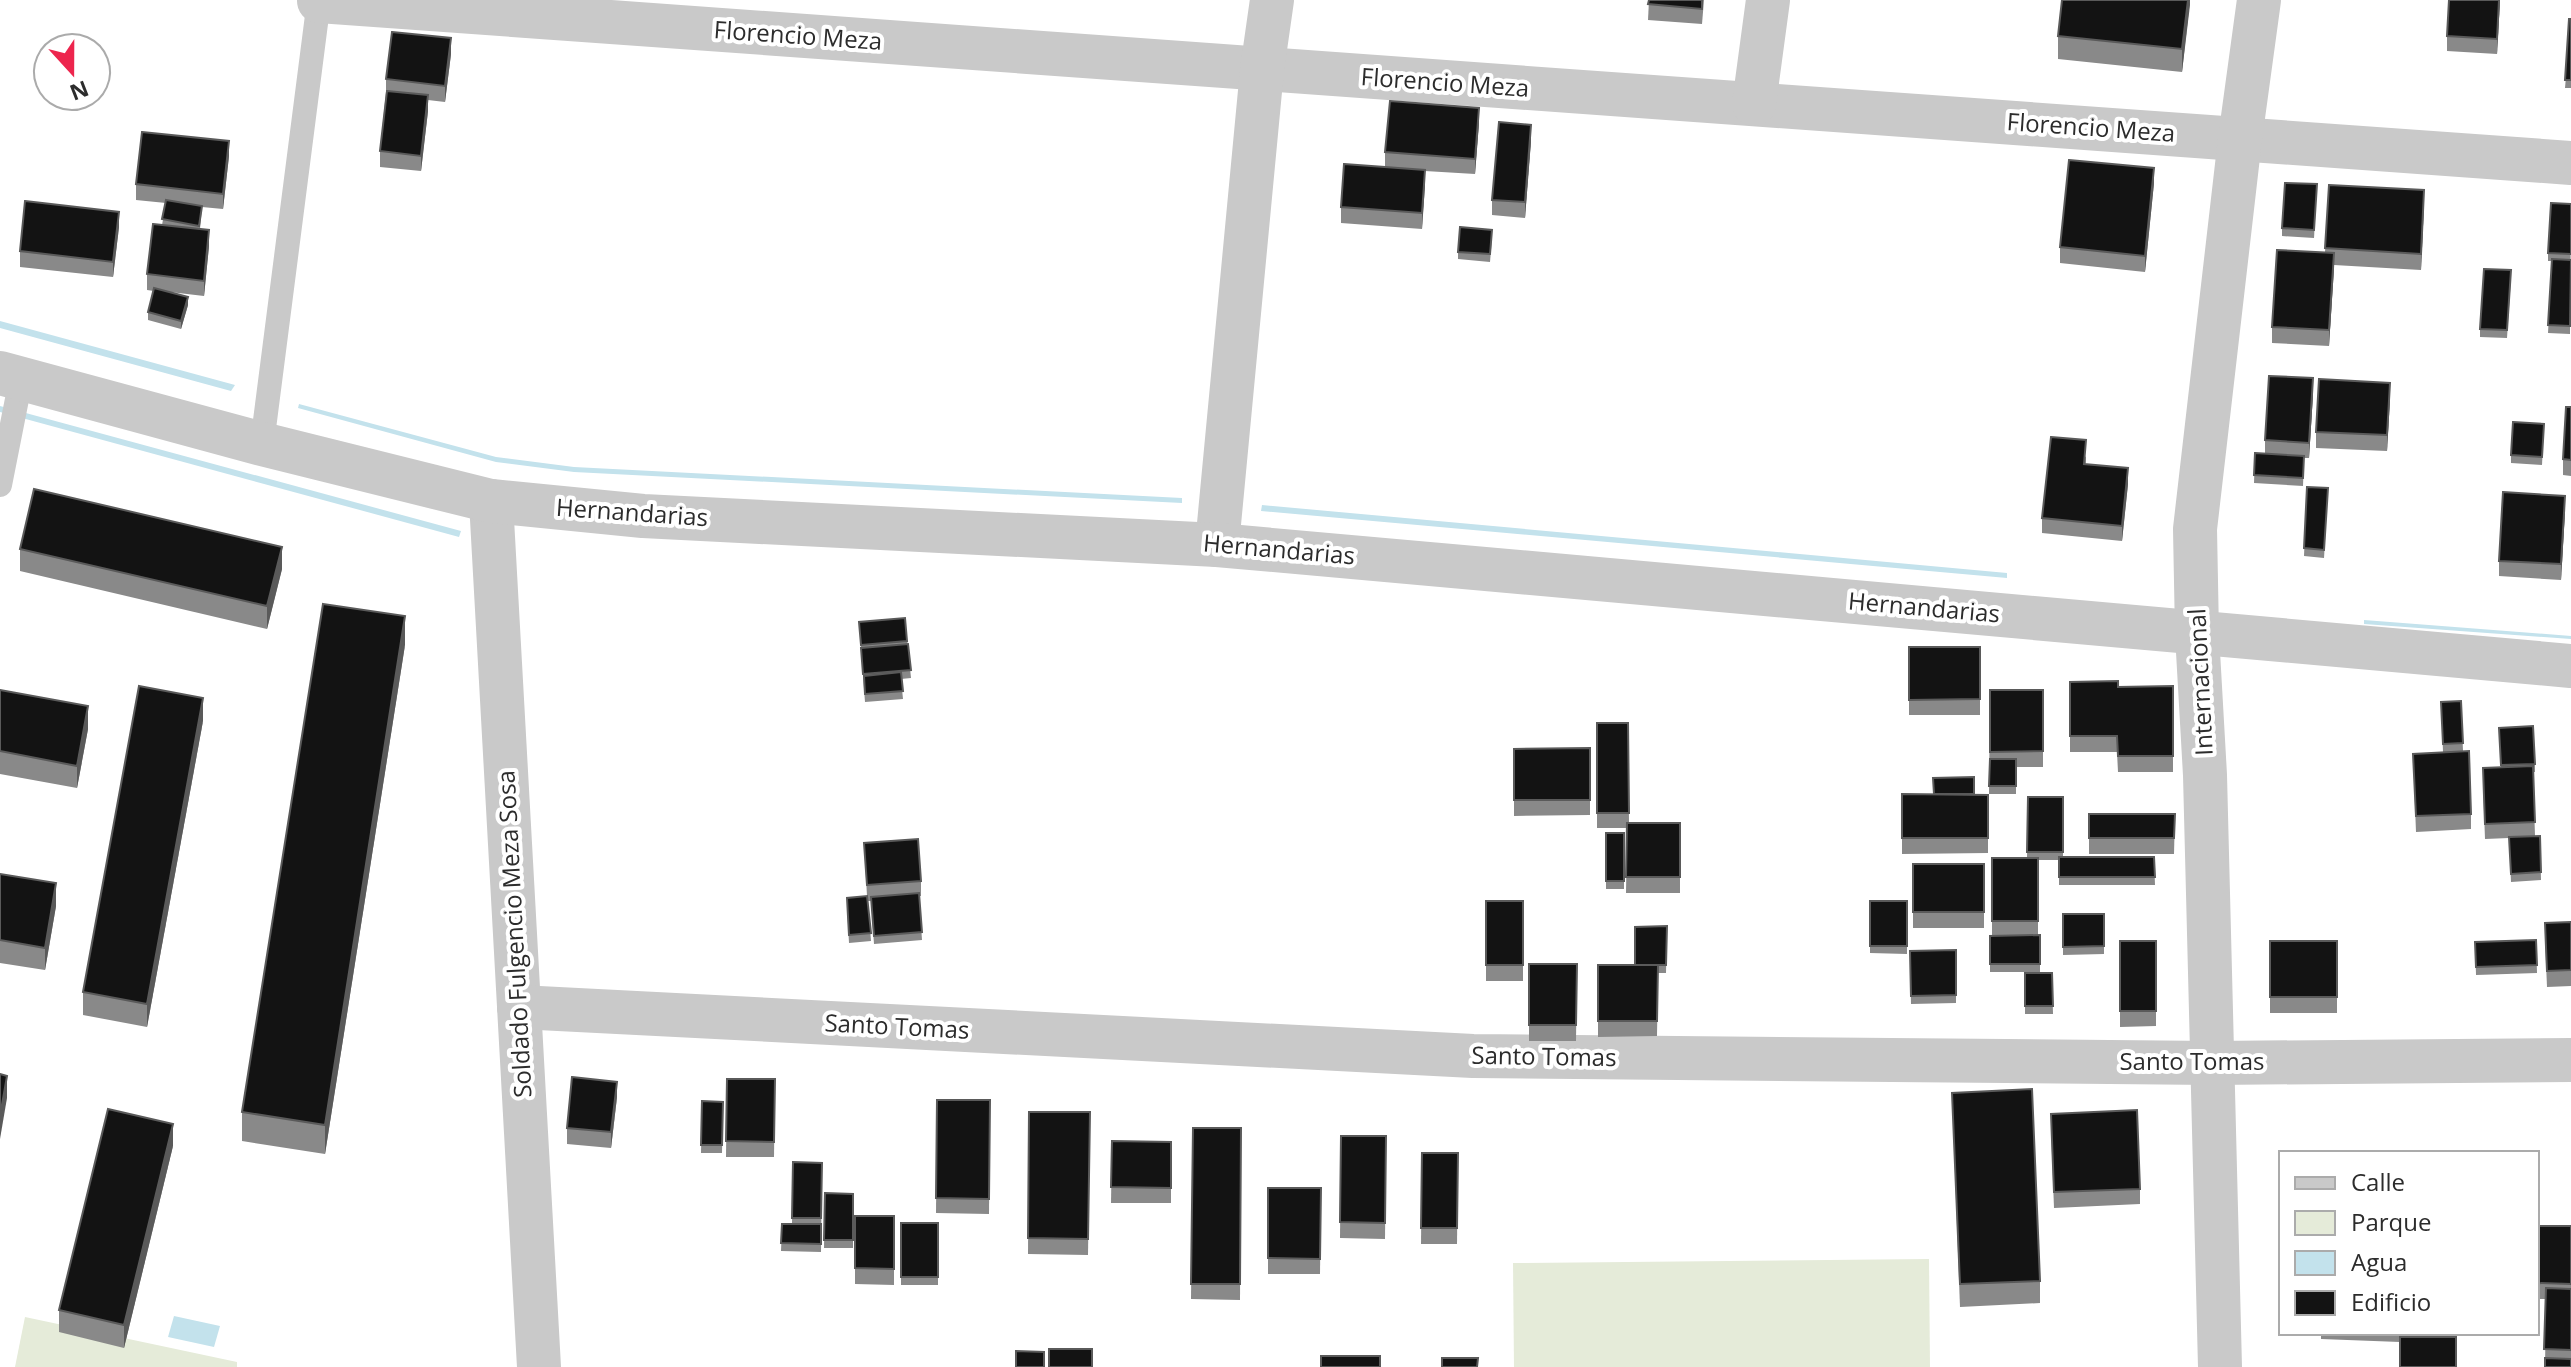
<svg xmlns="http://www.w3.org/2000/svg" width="2571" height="1367" font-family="'Open Sans',sans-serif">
	<rect width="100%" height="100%" fill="#fff"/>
	<!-- green -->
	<g fill="#e5ebd9">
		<polygon points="1929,1259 1930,1367 1514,1367 1513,1263"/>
		<polygon points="25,1317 237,1362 237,1367 15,1367"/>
	</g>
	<!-- water -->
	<g fill="#c3e2ec">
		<polygon points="0,321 235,385 231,391 0,328"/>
		<polygon points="299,404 496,457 574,467 1182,498 1182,503 574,472 496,462 298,408"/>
		<polygon points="0,406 461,531 459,537 0,412"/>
		<polygon points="1262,505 2007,573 2007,578 1261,511"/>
		<polygon points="2364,620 2571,636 2571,639 2364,624"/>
		<polygon points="174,1316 220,1326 214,1347 168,1337"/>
	</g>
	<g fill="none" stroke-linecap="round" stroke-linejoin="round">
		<!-- service -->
		<g stroke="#c9c9c9" stroke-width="24">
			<polyline points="262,444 319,0"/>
			<polyline points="0,485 21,379"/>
		</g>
		<!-- minor -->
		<g stroke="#c9c9c9" stroke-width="44">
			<polyline points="319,1 2571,163"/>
			<polyline points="1754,104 1768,0"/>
			<polyline points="491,501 539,1367"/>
			<polyline points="1217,545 1262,70 1272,0"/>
			<polyline points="519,1007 1473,1056 2213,1063 2571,1060"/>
			<polyline points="2220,1367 2205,775 2197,634 2195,529 2240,139 2259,0"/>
		</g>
		<!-- tertiary -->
		<polyline stroke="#c9c9c9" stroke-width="44" points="0,373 262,444 491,501 643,516 1217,545 2571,666"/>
	</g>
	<!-- wall -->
	<g fill="#898989">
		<polygon points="1649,0 1704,0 1702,24 1648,20"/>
		<polygon points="2190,0 2182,72 2058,59 2058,36"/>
		<polygon points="2500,0 2497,54 2447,51 2447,36"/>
		<polygon points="2571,19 2571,88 2565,88"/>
		<polygon points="451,54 445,102 428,100 428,111 421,171 380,167 380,151 386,92 386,79"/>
		<polygon points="1479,123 1475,174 1425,171 1422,229 1341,223 1341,207 1385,167 1385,152"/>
		<polygon points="1531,141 1525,218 1492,215 1492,200"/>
		<polygon points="229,156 223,209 202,207 200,229 209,246 204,296 170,292 188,305 181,329 148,320 148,312 154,291 147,290 147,274 162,225 166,203 136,200 136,184"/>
		<polygon points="2154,183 2145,272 2060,263 2060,247"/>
		<polygon points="2317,184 2314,238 2282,236 2282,228"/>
		<polygon points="2329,185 2424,205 2421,270 2334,265 2329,346 2272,343 2272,327 2325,252"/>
		<polygon points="2571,204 2570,334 2548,333 2552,261 2548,261 2548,253"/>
		<polygon points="119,227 113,277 20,267 20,251"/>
		<polygon points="1492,238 1490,262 1458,259 1458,252"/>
		<polygon points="2511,278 2507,338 2480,337 2480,329"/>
		<polygon points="2313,394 2309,458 2304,458 2303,486 2254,483 2255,453 2265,454 2265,440"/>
		<polygon points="2390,398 2387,451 2316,448 2316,432"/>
		<polygon points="2571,407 2571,476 2563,475 2563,459"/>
		<polygon points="2544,424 2542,465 2511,463 2511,455"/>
		<polygon points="2086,456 2086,464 2128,484 2122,541 2042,533 2042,518"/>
		<polygon points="2307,487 2328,488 2324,558 2304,556"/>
		<polygon points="2565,511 2561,580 2499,576 2499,561"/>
		<polygon points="20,549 282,569 267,629 20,571"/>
		<polygon points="905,618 911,678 901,679 903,699 865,702 859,622"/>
		<polygon points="405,645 325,1154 242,1141 242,1112"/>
		<rect x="1909" y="647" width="71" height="68"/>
		<polygon points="2070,682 2118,687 2173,686 2173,772 2118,772 2117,752 2070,752"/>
		<polygon points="0,690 88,729 77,788 0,774"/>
		<polygon points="1990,690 2043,690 2043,767 2016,767 2016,794 1989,794"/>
		<polygon points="2461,701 2463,751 2471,814 2471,829 2416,832 2413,754 2443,752 2441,702"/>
		<polygon points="203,721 147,1027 83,1015 83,992"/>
		<polygon points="1597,723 1628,723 1629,823 1680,823 1680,893 1626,893 1627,828 1597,828"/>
		<polygon points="2499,728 2535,764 2535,772 2533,772 2535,836 2540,836 2541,880 2511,882 2509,838 2485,839 2483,784 2501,768"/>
		<polygon points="1590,748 1590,815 1514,816 1514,749"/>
		<polygon points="1902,794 1988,795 1988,853 1902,854"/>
		<polygon points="2028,797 2063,797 2063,857 2154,857 2155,885 2059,885 2059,860 2038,860 2038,935 2040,935 2040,972 1990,972 1990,936 1992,936 1992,858 2027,858"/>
		<polygon points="2089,814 2175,814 2174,854 2089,854"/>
		<rect x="1606" y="833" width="18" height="56"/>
		<polygon points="864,843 921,881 921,896 919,896 922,940 874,944 871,901 868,901 871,941 849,943 847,906 867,896"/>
		<rect x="1913" y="864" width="71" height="64"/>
		<polygon points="0,874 56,906 45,970 0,963"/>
		<rect x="1486" y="901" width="37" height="80"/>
		<polygon points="1870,901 1907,901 1907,954 1870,953"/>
		<polygon points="2063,914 2104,914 2104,954 2063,955"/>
		<polygon points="2571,922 2571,986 2547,987 2545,939"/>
		<polygon points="1667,926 1666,973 1658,973 1657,1036 1598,1037 1598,965 1635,965"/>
		<polygon points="2536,940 2537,973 2476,975 2475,942"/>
		<polygon points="2120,941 2156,941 2156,1026 2120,1027"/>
		<rect x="2270" y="941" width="67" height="72"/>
		<polygon points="1956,950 1956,1003 1911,1004 1910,951"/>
		<polygon points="1529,964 1577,964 1576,1041 1529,1041"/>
		<polygon points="2025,973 2052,973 2053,1014 2025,1014"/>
		<polygon points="727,1079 775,1079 774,1157 726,1157"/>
		<polygon points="1952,1093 2040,1281 2040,1303 1960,1307"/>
		<polygon points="617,1097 611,1148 567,1144 567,1128"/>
		<polygon points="937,1100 990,1100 989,1214 936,1213"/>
		<polygon points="702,1101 723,1102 722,1153 701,1153"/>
		<polygon points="1029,1112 1090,1112 1088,1255 1028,1254"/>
		<polygon points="1193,1128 1241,1128 1240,1300 1191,1299"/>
		<polygon points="2051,1129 2140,1189 2140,1204 2054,1208"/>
		<polygon points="1341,1136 1386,1136 1385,1239 1340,1238"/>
		<polygon points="1112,1141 1171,1142 1171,1203 1111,1203"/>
		<polygon points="173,1146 124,1348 59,1332 59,1310"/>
		<polygon points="1422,1153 1458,1153 1457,1244 1421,1244"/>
		<polygon points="793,1162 822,1163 821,1252 781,1251 782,1224 792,1224"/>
		<polygon points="1268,1188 1321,1188 1320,1274 1268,1274"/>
		<polygon points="825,1193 853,1194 853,1248 824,1248"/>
		<polygon points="855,1216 894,1216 894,1285 855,1284"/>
		<rect x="901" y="1223" width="37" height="62"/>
		<polygon points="2537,1226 2571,1226 2571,1367 2545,1367 2546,1299 2537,1299"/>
		<polygon points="2321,1333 2422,1333 2422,1337 2400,1342 2321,1339"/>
	</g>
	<!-- shaded-wall -->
	<g fill="#5a5a5a">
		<polygon points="2188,0 2190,0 2190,5 2182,72 2182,49"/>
		<polygon points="2499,0 2500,0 2497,54 2497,39"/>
		<polygon points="451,38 451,54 445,102 445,86"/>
		<polygon points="428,95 428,111 421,171 421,156"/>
		<polygon points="1479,108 1479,123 1475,174 1475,159"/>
		<polygon points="1531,125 1531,141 1525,218 1525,202"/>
		<polygon points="229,141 229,156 223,209 223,194"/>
		<polygon points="2154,168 2154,183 2145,272 2145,256"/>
		<polygon points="1425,170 1425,186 1422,229 1422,213"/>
		<polygon points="2424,190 2424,205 2421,270 2421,254"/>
		<polygon points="119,212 119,227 113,277 113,262"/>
		<polygon points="209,230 209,246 204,296 204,281"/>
		<polygon points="2334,253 2334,268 2329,346 2329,330"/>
		<polygon points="188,297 188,305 181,329 181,321"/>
		<polygon points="2313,378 2313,394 2309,458 2309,443"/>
		<polygon points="2390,383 2390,398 2387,451 2387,435"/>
		<polygon points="2128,468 2128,484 2122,541 2122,526"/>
		<polygon points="2565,496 2565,511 2561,580 2561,564"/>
		<polygon points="282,547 282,569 267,629 267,606"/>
		<polygon points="405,616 405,645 325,1154 325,1125"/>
		<polygon points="203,698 203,721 147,1027 147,1004"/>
		<polygon points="88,706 88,729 77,788 77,766"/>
		<polygon points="56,883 56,906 45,970 45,948"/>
		<polygon points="7,1076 7,1098 0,1139 0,1116"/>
		<polygon points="617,1082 617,1097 611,1148 611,1132"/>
		<polygon points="173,1124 173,1146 124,1348 124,1325"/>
	</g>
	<!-- building -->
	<g fill="#131313" stroke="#5a5a5a" stroke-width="2">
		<polygon points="1649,0 1702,0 1702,9 1648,4"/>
		<polygon points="2062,0 2188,0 2182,49 2058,36"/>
		<polygon points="2449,0 2499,0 2497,39 2447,36"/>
		<polygon points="2569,19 2571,19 2571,80 2565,80"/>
		<polygon points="392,32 451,38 445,86 386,79"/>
		<polygon points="387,91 428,95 421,156 380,151"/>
		<polygon points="1390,101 1479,108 1475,159 1385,152"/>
		<polygon points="1499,122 1531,125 1525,202 1492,200"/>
		<polygon points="142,132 229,141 223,194 136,184"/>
		<polygon points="2069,160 2154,168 2145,256 2060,247"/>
		<polygon points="1344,164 1425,170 1422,213 1341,207"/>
		<polygon points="2285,183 2317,184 2314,230 2282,228"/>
		<polygon points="2329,185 2424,190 2421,254 2325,248"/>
		<polygon points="166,200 202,206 199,226 162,219"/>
		<polygon points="25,201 119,212 113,262 20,251"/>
		<polygon points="2551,203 2571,204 2571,254 2548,253"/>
		<polygon points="153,224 209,230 204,281 147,274"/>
		<polygon points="1460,227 1492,230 1490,254 1458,252"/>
		<polygon points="2277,250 2334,253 2329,330 2272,327"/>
		<polygon points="2552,259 2571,260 2570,326 2548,325"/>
		<polygon points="2484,269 2511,270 2507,330 2480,329"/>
		<polygon points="154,288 188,297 181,321 148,312"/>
		<polygon points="2269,376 2313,378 2309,443 2265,440"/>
		<polygon points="2319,379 2390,383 2387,435 2316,432"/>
		<polygon points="2566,407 2571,407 2571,460 2563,459"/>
		<polygon points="2513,422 2544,424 2542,457 2511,455"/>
		<polygon points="2051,437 2086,440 2084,464 2128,468 2122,526 2042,518"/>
		<polygon points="2255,453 2304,456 2303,478 2254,475"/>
		<polygon points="2307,487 2328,488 2324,550 2304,548"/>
		<polygon points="34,489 282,547 267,606 20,549"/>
		<polygon points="2503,492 2565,496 2561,564 2499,561"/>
		<polygon points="323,604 405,616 325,1125 242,1112"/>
		<polygon points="905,618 907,641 861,645 859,622"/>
		<polygon points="908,644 911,670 863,674 861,648"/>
		<polygon points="1909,647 1980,647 1980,699 1909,700"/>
		<polygon points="901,672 903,691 865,694 864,676"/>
		<polygon points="2118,681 2118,687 2173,686 2173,756 2118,756 2117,736 2070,736 2070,682"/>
		<polygon points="139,686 203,698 147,1004 83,992"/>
		<polygon points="0,690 88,706 77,766 0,751"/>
		<polygon points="1990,690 2043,690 2043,751 1990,752"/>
		<polygon points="2461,701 2463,743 2443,744 2441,702"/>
		<polygon points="1597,723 1628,723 1629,813 1597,813"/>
		<polygon points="2533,726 2535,764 2501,765 2499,728"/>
		<polygon points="1590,748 1590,800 1514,800 1514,749"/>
		<polygon points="2469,751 2471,814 2416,816 2413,754"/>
		<polygon points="1990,759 2016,759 2016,786 1989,786"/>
		<polygon points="2533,766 2535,822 2485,824 2483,768"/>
		<polygon points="1974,777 1974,794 1934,794 1933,778"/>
		<polygon points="1902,794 1988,795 1988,838 1902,838"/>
		<polygon points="2028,797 2063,797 2063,852 2027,852"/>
		<polygon points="2089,814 2175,814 2174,838 2089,838"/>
		<polygon points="1627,823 1680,823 1680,877 1626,877"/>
		<rect x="1606" y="833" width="18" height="48"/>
		<polygon points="2540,836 2541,872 2511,874 2509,837"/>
		<polygon points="918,839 921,881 867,885 864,843"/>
		<polygon points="2059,857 2154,857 2155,877 2059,877"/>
		<rect x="1992" y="858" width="46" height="63"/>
		<rect x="1913" y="864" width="71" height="48"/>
		<polygon points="0,874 56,883 45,948 0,940"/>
		<polygon points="919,893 922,932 874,936 871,897"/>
		<polygon points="867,896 871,933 849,935 847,898"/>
		<rect x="1486" y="901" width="37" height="64"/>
		<rect x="1870" y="901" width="37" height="45"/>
		<polygon points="2063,914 2104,914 2104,946 2063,947"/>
		<polygon points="2571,922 2571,970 2547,971 2545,923"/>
		<polygon points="1667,926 1666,965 1635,965 1635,927"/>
		<polygon points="2040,935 2040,964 1990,964 1990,936"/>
		<polygon points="2536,940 2537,965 2476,967 2475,942"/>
		<rect x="2120" y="941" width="36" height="70"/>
		<rect x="2270" y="941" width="67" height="56"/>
		<polygon points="1956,950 1956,995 1911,996 1910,951"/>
		<polygon points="1529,964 1577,964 1576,1025 1529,1025"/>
		<polygon points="1598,965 1658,965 1657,1021 1598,1021"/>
		<polygon points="2025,973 2052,973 2053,1006 2025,1006"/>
		<polygon points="0,1074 7,1076 0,1116"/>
		<polygon points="572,1077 617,1082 611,1132 567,1128"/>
		<polygon points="727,1079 775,1079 774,1142 726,1141"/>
		<polygon points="2032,1089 2040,1281 1960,1284 1952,1093"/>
		<polygon points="937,1100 990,1100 989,1199 936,1198"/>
		<polygon points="702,1101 723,1102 722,1145 701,1145"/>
		<polygon points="108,1109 173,1124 124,1325 59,1310"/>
		<polygon points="2137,1110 2140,1189 2054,1192 2051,1114"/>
		<polygon points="1029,1112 1090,1112 1088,1239 1028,1238"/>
		<polygon points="1193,1128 1241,1128 1240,1284 1191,1284"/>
		<polygon points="1341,1136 1386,1136 1385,1223 1340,1222"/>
		<polygon points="1112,1141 1171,1142 1171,1188 1111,1187"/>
		<polygon points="1422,1153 1458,1153 1457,1228 1421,1228"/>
		<polygon points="793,1162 822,1163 821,1218 792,1218"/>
		<polygon points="1268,1188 1321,1188 1320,1259 1268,1258"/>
		<polygon points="825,1193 853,1194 853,1240 824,1240"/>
		<polygon points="855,1216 894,1216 894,1269 855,1268"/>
		<rect x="901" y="1223" width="37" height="54"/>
		<polygon points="782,1224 821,1224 821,1244 781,1243"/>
		<polygon points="2537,1226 2571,1226 2571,1284 2537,1283"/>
		<polygon points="2546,1288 2571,1289 2571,1350 2544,1349"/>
		<rect x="2400" y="1337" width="56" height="30"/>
		<rect x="1049" y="1349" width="43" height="18"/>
		<polygon points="1016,1351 1044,1352 1044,1367 1016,1367"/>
		<rect x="1321" y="1356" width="59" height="11"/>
		<polygon points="1442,1358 1478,1358 1477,1367 1442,1367"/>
		<polygon points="2545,1358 2571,1359 2571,1367 2545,1367"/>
	</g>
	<g text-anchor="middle" stroke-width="8" stroke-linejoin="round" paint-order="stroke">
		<!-- street labels -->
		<g font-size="24" fill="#2c2c2c" stroke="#fff">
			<text transform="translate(798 36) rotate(4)" y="8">Florencio Meza</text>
			<text transform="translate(1445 83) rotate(4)" y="8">Florencio Meza</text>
			<text transform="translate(2091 128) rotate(4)" y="8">Florencio Meza</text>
			<text transform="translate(632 513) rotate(4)" y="8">Hernandarias</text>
			<text transform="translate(1279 550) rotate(5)" y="8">Hernandarias</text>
			<text transform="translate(1924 608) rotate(5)" y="8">Hernandarias</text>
			<text transform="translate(2201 682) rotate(-93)" y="8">Internacional</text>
			<text transform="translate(515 934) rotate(-93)" y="8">Soldado Fulgencio Meza Sosa</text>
			<text transform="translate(897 1027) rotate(3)" y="8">Santo Tomas</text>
			<text transform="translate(1544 1057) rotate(1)" y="8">Santo Tomas</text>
			<text x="2192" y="1070">Santo Tomas</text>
		</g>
	</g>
	<!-- legend -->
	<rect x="2279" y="1151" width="260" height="184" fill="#ffffff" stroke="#ababab" stroke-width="2"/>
	<rect x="2295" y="1177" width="40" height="12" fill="#c9c9c9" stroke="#ababab" stroke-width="2"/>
	<text x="2351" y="1191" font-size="24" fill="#2c2c2c">Calle</text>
	<rect x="2295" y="1211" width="40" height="24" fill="#e5ebd9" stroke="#ababab" stroke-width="2"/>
	<text x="2351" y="1231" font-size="24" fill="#2c2c2c">Parque</text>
	<rect x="2295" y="1251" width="40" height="24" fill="#c3e2ec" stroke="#ababab" stroke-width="2"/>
	<text x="2351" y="1271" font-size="24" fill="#2c2c2c">Agua</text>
	<rect x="2295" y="1291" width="40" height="24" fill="#131313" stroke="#ababab" stroke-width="2"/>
	<text x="2351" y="1311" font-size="24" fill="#2c2c2c">Edificio</text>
	<!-- north arrow -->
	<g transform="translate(72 72) rotate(159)"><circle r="38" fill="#ffffff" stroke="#ababab" stroke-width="2"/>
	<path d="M0-6L14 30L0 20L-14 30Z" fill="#ed254d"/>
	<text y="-12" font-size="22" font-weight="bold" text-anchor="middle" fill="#2c2c2c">N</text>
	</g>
</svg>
